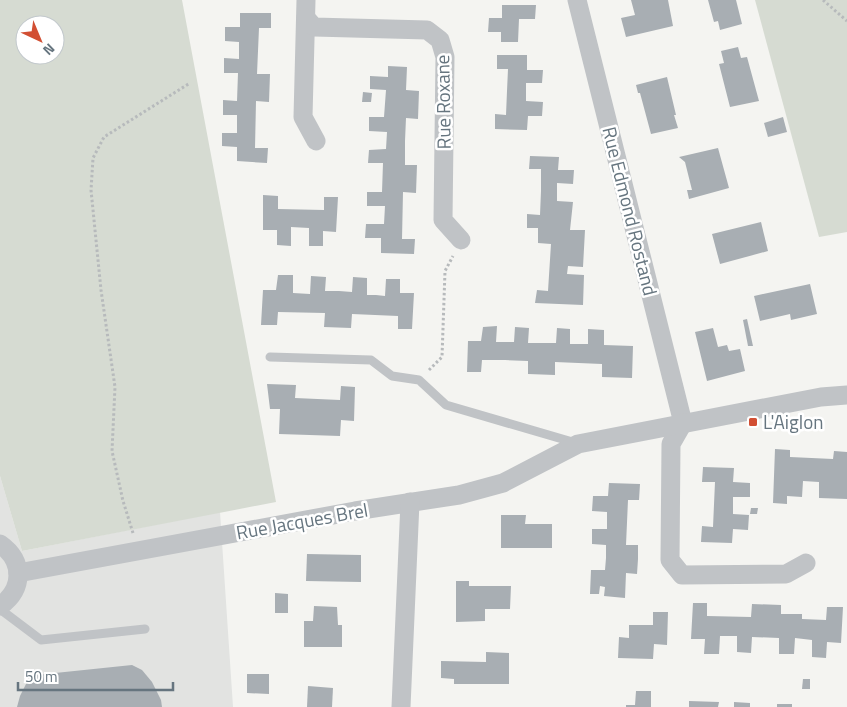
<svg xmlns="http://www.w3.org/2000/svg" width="847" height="707" font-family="'Titillium Web',sans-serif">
	<rect width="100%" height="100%" fill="#f4f4f1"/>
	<!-- built -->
	<polygon fill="#e2e3e1" points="0,476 22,551 220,512 233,707 0,707"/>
	<!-- green -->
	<g fill="#d6dbd2" fill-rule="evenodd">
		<path d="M 0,0 L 182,0 L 276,502 L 22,551 L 0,476 ZM 25,25 L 55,25 L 55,55 L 25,55 Z"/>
		<polygon points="755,0 847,0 847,232 819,237"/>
	</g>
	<!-- building -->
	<g fill="#a8aeb3">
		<polygon points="631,0 668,0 673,26 626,37 621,18 635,15"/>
		<polygon points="708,0 736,0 742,24 720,30 718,21 714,22"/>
		<polygon points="502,5 536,5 535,19 519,19 518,42 501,42 501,32 488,32 489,18 502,18"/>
		<polygon points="240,13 271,13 271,28 259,28 257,74 270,74 269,102 256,101 255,148 268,148 267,163 237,161 237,147 222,146 222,133 237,133 237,115 223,115 223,100 237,101 238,73 224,73 224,58 239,59 239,42 225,41 225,27 240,27"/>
		<polygon points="738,47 741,58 747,57 759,101 730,107 719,64 724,63 721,51"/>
		<polygon points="497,55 527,55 527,70 543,70 542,83 526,83 526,101 543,102 542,116 528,116 527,130 495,129 495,114 506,115 507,91 508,69 497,69"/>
		<polygon points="388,66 407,67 406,90 419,91 418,119 406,118 405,141 405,165 417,165 416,193 403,192 402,239 415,239 414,254 381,253 381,238 365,238 366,224 384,224 385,206 367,206 367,192 382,192 383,163 368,163 369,150 386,149 387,132 369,131 369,117 384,117 386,90 370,89 370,76 388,77"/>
		<polygon points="667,77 676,115 674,115 678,128 651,134 640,93 638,93 636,85"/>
		<polygon points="363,92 372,93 371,102 362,102"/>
		<polygon points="783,117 787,132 768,137 764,123"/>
		<polygon points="718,148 729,188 689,199 687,190 692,190 685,162 679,157"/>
		<polygon points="530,156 559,157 558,170 574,170 573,184 557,183 557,201 573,202 570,230 585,230 583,267 568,266 567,274 584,275 583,305 535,303 537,290 548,291 551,244 538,243 538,228 527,228 527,214 540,215 541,191 541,169 529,169"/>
		<polygon points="263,195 278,196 278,209 324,210 324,197 338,197 336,232 323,231 323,246 309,246 309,228 291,227 291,246 277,245 277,230 263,230"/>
		<polygon points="761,222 768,251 720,264 712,234"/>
		<polygon points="278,275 293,275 293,293 310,294 311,276 326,277 325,291 339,291 352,292 353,277 367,278 367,295 376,295 385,296 386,279 400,279 400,293 414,293 412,329 398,329 398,316 352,314 351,328 324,327 325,313 278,312 277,325 261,325 263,290 276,290"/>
		<polygon points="810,284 817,314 791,320 790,314 760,321 754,296"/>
		<polygon points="747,319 753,346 748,346 743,320"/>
		<polygon points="497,326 496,342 514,342 515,327 529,328 528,343 556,343 557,328 570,329 570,344 588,344 588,329 604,330 604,345 633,346 632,378 602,377 602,364 555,362 555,375 528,374 528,361 505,360 482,360 481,372 467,372 468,341 481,341 483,327"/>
		<polygon points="713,328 718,347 727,345 729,351 740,349 745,371 707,381 695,332"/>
		<polygon points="267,384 296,385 295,398 340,400 341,386 355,387 354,421 341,420 340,436 279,434 280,409 270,409"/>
		<polygon points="775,449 790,450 790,457 833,459 834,451 847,452 847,499 819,498 819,482 803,481 802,497 787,496 787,504 773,503"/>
		<polygon points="703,467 734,468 733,482 750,483 750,497 733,497 733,514 749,515 748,530 733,529 732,543 701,542 702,526 713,527 715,482 702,482"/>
		<polygon points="609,483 640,484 639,500 628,500 626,545 638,545 638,559 637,574 626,573 625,598 604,596 605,587 600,586 599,594 590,594 591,570 605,570 606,558 606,545 592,544 592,529 607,529 607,512 592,511 593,496 608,496"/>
		<polygon points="751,508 758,508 757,514 750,514"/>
		<polygon points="501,515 526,515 525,524 552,524 552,548 501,548"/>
		<polygon points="307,554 361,555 361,582 306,581"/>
		<polygon points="456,581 469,581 469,586 511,586 510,609 485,609 485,621 456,622"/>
		<polygon points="275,593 288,594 288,613 275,613"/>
		<polygon points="693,603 707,603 707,616 751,617 752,604 781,605 781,614 802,614 802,619 826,620 827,607 843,607 841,643 827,642 826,658 812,657 812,640 795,638 794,654 779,654 779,638 752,637 751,653 737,652 737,636 720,636 719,654 704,654 705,639 691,639"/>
		<polygon points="314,606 337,607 338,625 342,625 342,647 304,647 304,621 313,621"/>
		<polygon points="653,612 668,612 667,645 654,644 653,659 618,658 619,637 629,638 629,625 653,625"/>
		<polygon points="486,652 509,653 509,684 454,684 454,679 441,678 441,661 486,662"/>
		<polygon points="132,665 142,670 152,682 161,700 162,707 17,707 20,696 27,682 36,675"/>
		<polygon points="247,674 269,674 269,694 247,693"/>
		<polygon points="803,679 810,679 810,689 802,689"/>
		<polygon points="308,686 333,688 332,707 307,707"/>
		<polygon points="636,691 651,691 651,707 626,707 626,705 635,705"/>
		<polygon points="689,701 719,702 718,707 689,707"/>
		<polygon points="734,702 750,703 750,707 734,707"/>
		<rect x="777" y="704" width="15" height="3"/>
	</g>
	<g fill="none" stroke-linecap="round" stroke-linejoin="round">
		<!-- path -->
		<g stroke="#b7babc" stroke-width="3" stroke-dasharray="2.5 2.5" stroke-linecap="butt">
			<polyline points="823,0 847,21"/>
			<polyline points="429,370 442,357 445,271 453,256"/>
			<polyline points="133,533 123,501 112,451 115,387 101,290 91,190 93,158 104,137 190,83"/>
		</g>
		<!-- service -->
		<g stroke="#c0c3c6" stroke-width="9">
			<polyline points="270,357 371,360 392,376 419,380 446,405 576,443"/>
			<polyline points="0,609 41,640 145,629"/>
		</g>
		<!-- minor -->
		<g stroke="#c0c3c6" stroke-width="19">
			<polyline points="306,0 303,117 316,141"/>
			<polyline points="577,0 683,423"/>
			<polyline points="306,18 314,27 427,30 440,40 445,57 443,220 461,240"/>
			<polyline points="683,423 671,444 670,560 682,575 786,574 806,563"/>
			<path d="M 0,544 C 24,561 24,589 0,606"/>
			<polyline points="18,573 355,511 459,495 503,483 578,444 821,397 847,395"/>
			<polyline points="401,707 410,502"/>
		</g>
	</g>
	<!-- markers -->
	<rect fill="#d24f33" stroke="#fff" stroke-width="2" x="748" y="417" width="10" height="10" rx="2.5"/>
	<g text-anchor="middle" stroke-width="5" stroke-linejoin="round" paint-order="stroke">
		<!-- street labels -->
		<g font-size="19" fill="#66757f" stroke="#fff">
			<text transform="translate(443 102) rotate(-91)" y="7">Rue Roxane</text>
			<text transform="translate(630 211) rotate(76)" y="7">Rue Edmond Rostand</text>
			<text transform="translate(302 521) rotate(-10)" y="7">Rue Jacques Brel</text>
		</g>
		<!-- poi labels -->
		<g font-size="19" fill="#66757f" stroke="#fff" text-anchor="start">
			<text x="763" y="429">L'Aiglon</text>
		</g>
	</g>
	<!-- north arrow -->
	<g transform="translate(40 40) rotate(136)"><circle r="24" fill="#ffffff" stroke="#c2c8cc"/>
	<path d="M0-4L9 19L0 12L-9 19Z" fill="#d24f33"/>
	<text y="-8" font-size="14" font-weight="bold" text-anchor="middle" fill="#66757f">N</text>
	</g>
	<!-- scale -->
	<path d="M18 682v8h155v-8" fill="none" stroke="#66757f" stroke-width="2.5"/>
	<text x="25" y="682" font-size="15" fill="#66757f" stroke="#ffffff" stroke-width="4" paint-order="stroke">50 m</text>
</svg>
